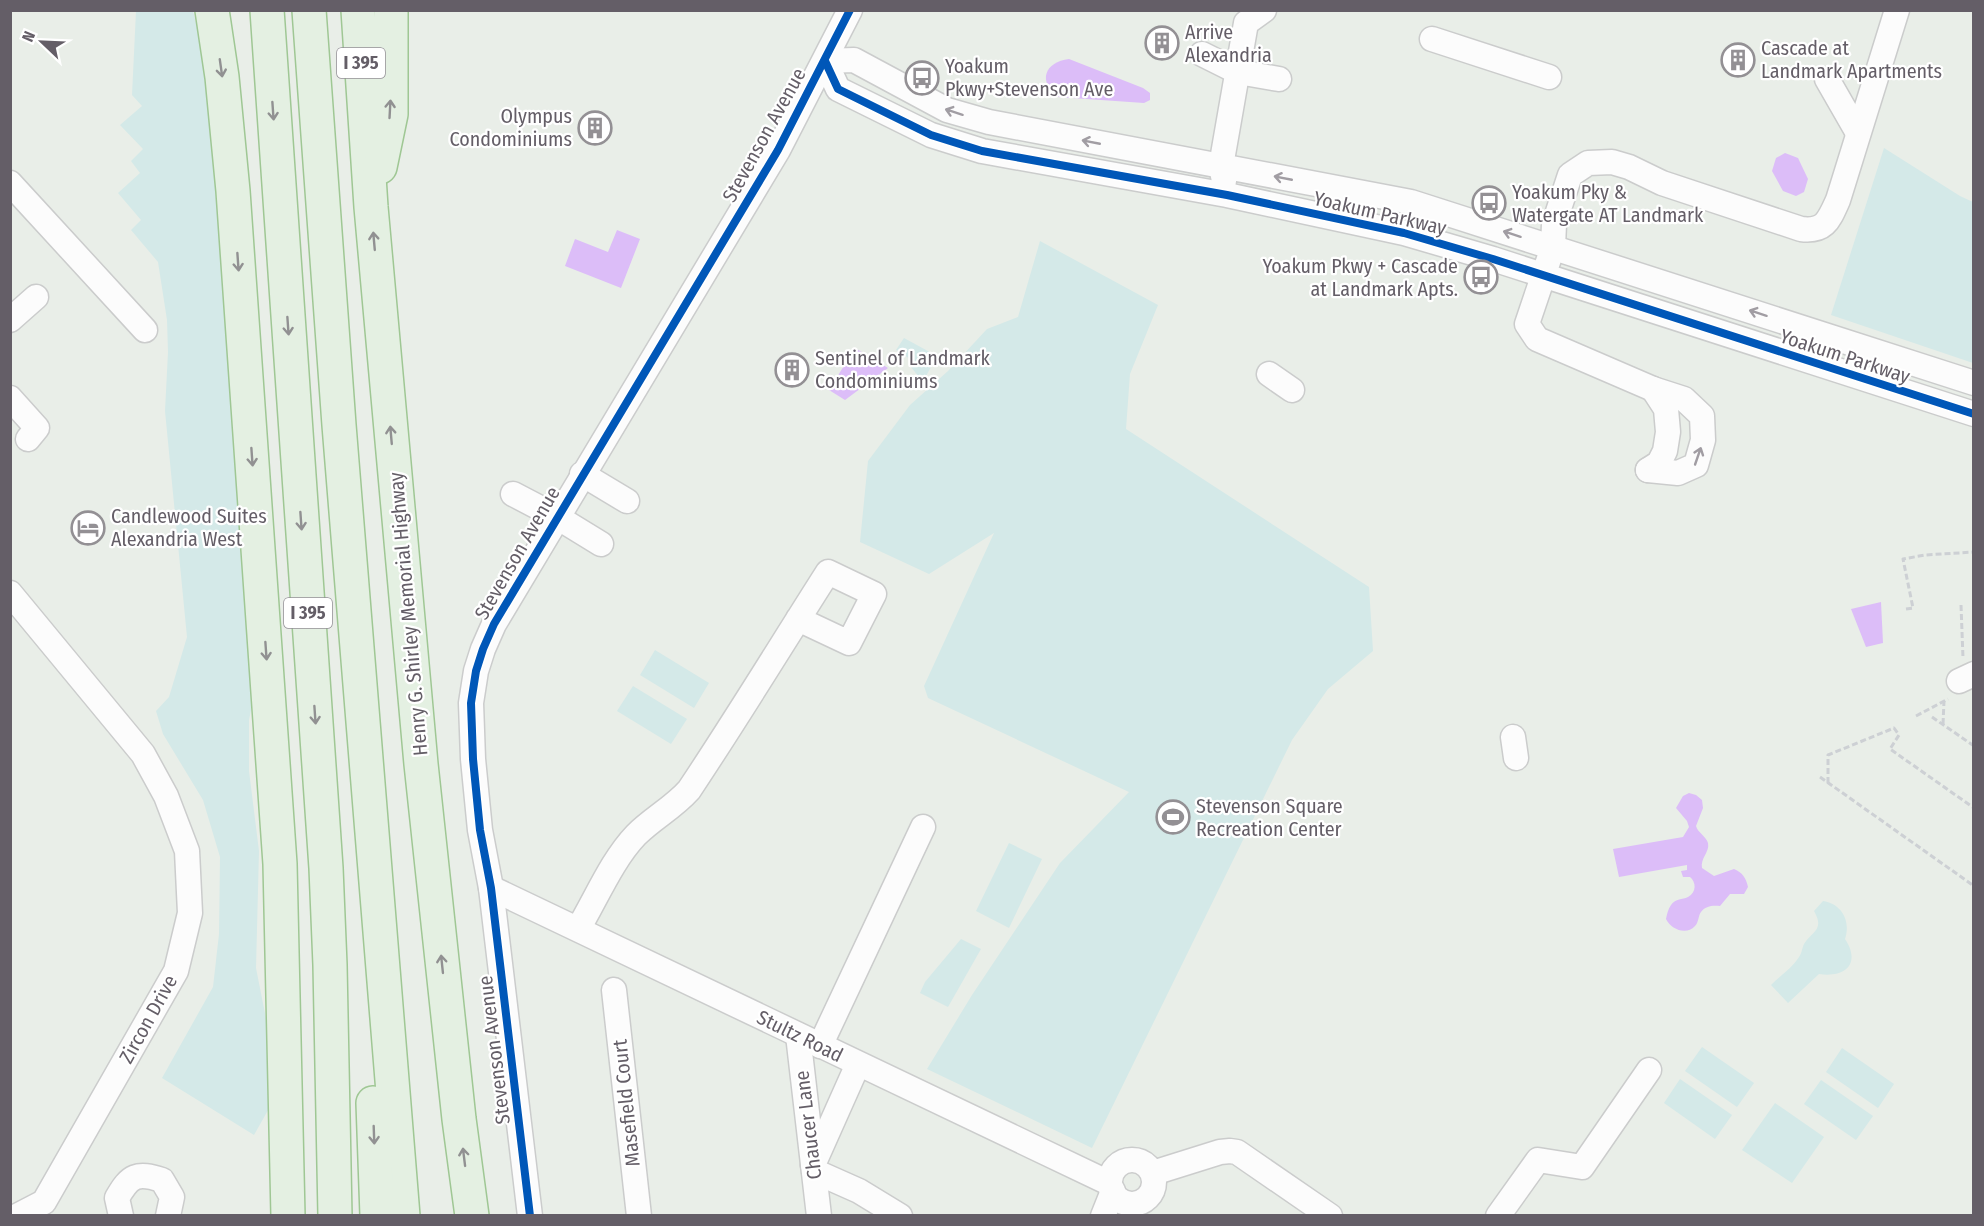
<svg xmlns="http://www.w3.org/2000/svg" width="1984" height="1226" font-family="'Fira Sans Condensed',sans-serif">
	<rect width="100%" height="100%" fill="#e9eee8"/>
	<!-- green -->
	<g fill="#d4e9e8">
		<polygon points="136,11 193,11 210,83 267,630 249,720 249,771 259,851 256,968 280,1089 254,1135 162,1078 213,987 219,934 220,857 203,800 163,734 156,711 169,697 187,637 165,411 168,352 167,320 158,262 131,230 141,220 118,193 140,173 131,161 143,149 120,125 142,106 132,95"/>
		<polygon points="1884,148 1960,196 1973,202 1973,363 1831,315"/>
		<polygon points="1040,241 1158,305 1130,374 1126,429 1369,587 1373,651 1328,689 1292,740 1092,1148 927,1069 972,995 1060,863 1129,792 928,698 924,686 994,533 929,574 860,542 868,461 910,405 948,371 987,329 1018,317"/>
		<polygon points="904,338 937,356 926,376 919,377 911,367 915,362 896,350"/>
		<polygon points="655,650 709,683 694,708 640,675"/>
		<polygon points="633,686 687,719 671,744 617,711"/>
		<polygon points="1009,843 1042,859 1009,928 976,911"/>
		<path d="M 1823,901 C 1842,904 1851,921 1845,939 C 1861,963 1846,978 1819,974 L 1788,1003 L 1771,985 C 1780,976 1792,968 1799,957 C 1802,953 1802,948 1804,944 C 1812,931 1825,930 1814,911 Z"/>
		<polygon points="961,939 981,949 948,1007 920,993 925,982"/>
		<polygon points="1702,1047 1754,1083 1737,1107 1685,1071"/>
		<polygon points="1842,1048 1894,1084 1878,1108 1826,1072"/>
		<polygon points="1680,1079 1732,1115 1715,1139 1664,1103"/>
		<polygon points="1821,1080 1873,1116 1856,1140 1804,1104"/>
		<polygon points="1775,1103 1824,1137 1792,1183 1742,1150"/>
	</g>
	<!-- water -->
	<g fill="#dcbdf8">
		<path d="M 1069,59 L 1143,88 L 1150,93 L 1150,100 L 1144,103 L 1058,97 C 1037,81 1045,62 1069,59 Z"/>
		<polygon points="1785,153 1798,158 1808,179 1804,192 1796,196 1783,191 1772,171 1776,158"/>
		<polygon points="617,230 640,239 621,288 565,266 575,239 608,252"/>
		<polygon points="855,348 888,368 845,400 829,390"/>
		<polygon points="1881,602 1883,643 1866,647 1851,609"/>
		<path d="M 1689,793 L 1696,795 L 1702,800 L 1703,808 L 1696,826 C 1698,833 1706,836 1708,843 C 1710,852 1700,858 1702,868 L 1714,876 L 1734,869 C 1743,873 1746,878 1748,887 L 1744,894 L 1730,894 L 1720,906 C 1713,905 1705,906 1701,912 C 1698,916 1699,922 1695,926 C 1686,936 1671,929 1666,919 C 1667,914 1668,909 1671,905 C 1676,898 1682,900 1688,897 C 1697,892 1696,882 1690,877 L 1683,877 L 1681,871 L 1687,870 L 1687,865 L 1619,877 L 1613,849 L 1683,837 L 1689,827 L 1687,821 L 1676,808 L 1683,796 Z"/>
	</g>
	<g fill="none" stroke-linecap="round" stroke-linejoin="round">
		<!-- minor casing -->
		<g stroke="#cbcccc" stroke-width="27">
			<g id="minor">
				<polyline points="1432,39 1549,77"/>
				<polyline points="1202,54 1238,72 1279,79"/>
				<polyline points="825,61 838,89 931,135 982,151 1227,195 1404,233 1493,259 1974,414"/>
				<polyline points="825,61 854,60 947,110 989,122 1411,202 1974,383"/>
				<polyline points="1827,79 1858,133"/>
				<polyline points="1224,181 1221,166 1246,23 1264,10"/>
				<polyline points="10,183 145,330"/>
				<polyline points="10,320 36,297"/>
				<polyline points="1269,374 1292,390"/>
				<polyline points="10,398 37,428 28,439"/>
				<path d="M 1648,470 L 1678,473 L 1696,465 L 1703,440 L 1702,416 L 1684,399 L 1653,389 L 1537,339 L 1527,324 L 1553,247 L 1554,224 L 1570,175 L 1588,163 L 1612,162 L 1629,167 L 1662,183 L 1801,229 C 1825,232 1829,220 1838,200 L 1897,10"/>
				<polyline points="1648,470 1659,463 1665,451 1668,432 1666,409 1653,389"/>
				<polyline points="582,474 627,501"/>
				<polyline points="513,494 557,517 601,544"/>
				<polyline points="10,593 143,754 166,796 187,851 190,913 176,971 44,1202 17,1216"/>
				<polyline points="1959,681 1974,674"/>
				<polyline points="1513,737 1516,758"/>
				<polyline points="491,888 1109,1183"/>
				<path d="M 578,929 C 596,899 612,860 636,835 C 653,818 673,808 689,790 C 737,718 782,644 828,572 L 874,594 L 849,643 L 798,619"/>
				<polyline points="614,990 639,1216"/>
				<polyline points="798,1035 819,1216"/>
				<polyline points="820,1046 923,827"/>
				<circle cx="1132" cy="1182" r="22"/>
				<polyline points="813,1165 858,1064"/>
				<polyline points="814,1171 859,1191 900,1216"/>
				<polyline points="1153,1173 1220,1152 1230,1151 1237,1152 1330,1216"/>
				<path d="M 121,1216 L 117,1198 C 130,1175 137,1172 162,1180 L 172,1197 L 168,1216"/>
				<polyline points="530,1216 491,888 480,830 473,759 471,703 476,671 483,649 494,624 778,150 850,10"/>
				<polyline points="1103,1216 1113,1191"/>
				<polyline points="1498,1216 1538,1160 1582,1167 1649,1070"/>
			</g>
		</g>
		<!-- highway casing -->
		<g stroke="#9fc794" stroke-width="36">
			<g id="highway">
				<polyline points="212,10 222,77 233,191 280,864 288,1216"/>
				<polyline points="267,10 326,868 330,965 335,1216"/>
				<polyline points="309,10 339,425 403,1216"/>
				<polyline points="358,10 371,207 421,764 459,1119 472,1216"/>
				<polyline points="380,167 391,114 391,10"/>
				<polyline points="373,1103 377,1216"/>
			</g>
		</g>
		<!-- path -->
		<g stroke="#cdd0d4" stroke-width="3" stroke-dasharray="6 3" stroke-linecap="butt">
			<polyline points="1961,605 1963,658"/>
			<polyline points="1906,609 1913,608 1903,559 1925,555 1974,552"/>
			<polyline points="1916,716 1948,699"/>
			<polyline points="1932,717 1974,746"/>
			<polyline points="1943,724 1944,701"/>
			<polyline points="1820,777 1974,886"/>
			<polyline points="1828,783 1828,755 1894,728 1899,735 1890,749 1974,808"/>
		</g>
		<!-- minor -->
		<use href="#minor" stroke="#fcfcfc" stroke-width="24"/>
		<!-- highway -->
		<use href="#highway" stroke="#e4f0e2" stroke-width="33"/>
		<!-- cycleway casing -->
		<g stroke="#fff" stroke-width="11">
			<g id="cycleway">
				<polyline points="825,61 838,89 931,135 982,151 1227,195 1404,233 1493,259 1974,414"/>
				<polyline points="530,1216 491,888 480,830 473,759 471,703 476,671 483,649 494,624 778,150 850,10"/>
			</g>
		</g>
		<!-- cycleway -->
		<use href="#cycleway" stroke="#0057b8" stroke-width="8"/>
	</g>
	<!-- one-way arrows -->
	<defs><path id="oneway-shaft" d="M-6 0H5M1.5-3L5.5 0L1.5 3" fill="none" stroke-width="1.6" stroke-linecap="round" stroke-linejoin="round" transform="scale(1.5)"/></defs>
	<g stroke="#919192">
		<use href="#oneway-shaft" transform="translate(221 68) rotate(82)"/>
		<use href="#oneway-shaft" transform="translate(390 109) rotate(-87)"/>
		<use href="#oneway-shaft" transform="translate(273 111) rotate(86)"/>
		<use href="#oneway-shaft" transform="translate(374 241) rotate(-95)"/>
		<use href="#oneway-shaft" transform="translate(238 262) rotate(86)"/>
		<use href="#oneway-shaft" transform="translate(288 326) rotate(86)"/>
		<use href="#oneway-shaft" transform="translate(391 435) rotate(-95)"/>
		<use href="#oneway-shaft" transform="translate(252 457) rotate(86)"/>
		<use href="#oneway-shaft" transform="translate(301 521) rotate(86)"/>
		<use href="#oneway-shaft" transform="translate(266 651) rotate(86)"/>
		<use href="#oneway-shaft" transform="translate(315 715) rotate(86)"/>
		<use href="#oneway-shaft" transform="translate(442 964) rotate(-96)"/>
		<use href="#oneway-shaft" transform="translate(374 1135) rotate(88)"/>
		<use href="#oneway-shaft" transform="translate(464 1157) rotate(-97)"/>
	</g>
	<g stroke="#a19da3">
		<use href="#oneway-shaft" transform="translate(954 112) rotate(-162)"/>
		<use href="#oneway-shaft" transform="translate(1091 142) rotate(-169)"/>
		<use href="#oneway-shaft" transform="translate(1283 178) rotate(-169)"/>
		<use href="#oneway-shaft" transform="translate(1512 234) rotate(-162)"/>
		<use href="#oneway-shaft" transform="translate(1758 313) rotate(-162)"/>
		<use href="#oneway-shaft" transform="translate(1698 456) rotate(-71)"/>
	</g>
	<!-- icons -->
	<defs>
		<g id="building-ring" transform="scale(1.725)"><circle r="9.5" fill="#fff" stroke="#939094" stroke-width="1.5"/><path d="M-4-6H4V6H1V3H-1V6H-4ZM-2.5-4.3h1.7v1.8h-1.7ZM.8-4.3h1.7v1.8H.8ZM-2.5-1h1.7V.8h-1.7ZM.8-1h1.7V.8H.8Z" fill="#939094"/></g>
		<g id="bus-ring" transform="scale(1.725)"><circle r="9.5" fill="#fff" stroke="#939094" stroke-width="1.5"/><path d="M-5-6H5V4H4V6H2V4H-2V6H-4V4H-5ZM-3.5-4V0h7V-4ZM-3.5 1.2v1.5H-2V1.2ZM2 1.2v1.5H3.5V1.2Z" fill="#939094"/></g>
		<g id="hotel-ring" transform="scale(1.725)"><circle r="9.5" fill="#fff" stroke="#939094" stroke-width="1.5"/><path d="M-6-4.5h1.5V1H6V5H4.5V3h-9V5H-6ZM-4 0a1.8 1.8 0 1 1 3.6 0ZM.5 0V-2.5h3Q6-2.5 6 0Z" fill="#939094"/></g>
		<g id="stadium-ring" transform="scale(1.725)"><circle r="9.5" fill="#fff" stroke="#939094" stroke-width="1.5"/><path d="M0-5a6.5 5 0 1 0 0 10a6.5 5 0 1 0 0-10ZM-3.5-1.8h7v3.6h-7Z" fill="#939094"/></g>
	</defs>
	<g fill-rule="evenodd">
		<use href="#building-ring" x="1162" y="43"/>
		<use href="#building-ring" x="1738" y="60"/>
		<use href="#bus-ring" x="922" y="78"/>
		<use href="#building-ring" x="595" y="128"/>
		<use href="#bus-ring" x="1489" y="203"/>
		<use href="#bus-ring" x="1481" y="277"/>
		<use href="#building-ring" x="792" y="370"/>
		<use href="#hotel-ring" x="88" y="528"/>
		<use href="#stadium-ring" x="1173" y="817"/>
	</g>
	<g text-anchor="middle" stroke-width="4.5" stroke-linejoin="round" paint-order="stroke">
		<!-- shield labels -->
		<g fill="#fff" stroke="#928e95" stroke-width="1.5">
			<rect x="337" y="48" width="48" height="30" rx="4.5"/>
			<rect x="284" y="598" width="48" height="30" rx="4.5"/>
		</g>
		<g font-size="18" font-weight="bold" fill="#645e67">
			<text x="361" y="69">I 395</text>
			<text x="308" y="619">I 395</text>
		</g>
		<!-- poi labels -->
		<g font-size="20" fill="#645e67" stroke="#fff" text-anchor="start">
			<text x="1185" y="39">Arrive<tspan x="1185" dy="23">Alexandria</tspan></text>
			<text x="1761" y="55">Cascade at<tspan x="1761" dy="23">Landmark Apartments</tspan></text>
			<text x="945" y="73">Yoakum<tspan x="945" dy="23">Pkwy+Stevenson Ave</tspan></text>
			<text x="572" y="123" text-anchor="end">Olympus<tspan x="572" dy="23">Condominiums</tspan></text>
			<text x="1512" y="199">Yoakum Pky &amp;<tspan x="1512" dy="23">Watergate AT Landmark</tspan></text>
			<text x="1458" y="273" text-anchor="end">Yoakum Pkwy + Cascade<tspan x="1458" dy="23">at Landmark Apts.</tspan></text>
			<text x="815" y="365">Sentinel of Landmark<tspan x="815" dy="23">Condominiums</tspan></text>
			<text x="111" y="523">Candlewood Suites<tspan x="111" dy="23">Alexandria West</tspan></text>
			<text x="1196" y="813">Stevenson Square<tspan x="1196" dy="23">Recreation Center</tspan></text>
		</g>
		<!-- street labels -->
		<g font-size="20" fill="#645e67" stroke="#fff">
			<text transform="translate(764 135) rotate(-61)" y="7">Stevenson Avenue</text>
			<text transform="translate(1380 213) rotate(13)" y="7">Yoakum Parkway</text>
			<text transform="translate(1845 356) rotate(18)" y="7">Yoakum Parkway</text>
			<text transform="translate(517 553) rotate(-60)" y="7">Stevenson Avenue</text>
			<text transform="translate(408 614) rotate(-95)" y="7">Henry G. Shirley Memorial Highway</text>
			<text transform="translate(148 1019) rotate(-61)" y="7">Zircon Drive</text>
			<text transform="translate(800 1036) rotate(26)" y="7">Stultz Road</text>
			<text transform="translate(494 1050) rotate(-97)" y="7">Stevenson Avenue</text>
			<text transform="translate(626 1103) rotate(-96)" y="7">Masefield Court</text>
			<text transform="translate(808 1125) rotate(-97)" y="7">Chaucer Lane</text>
		</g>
	</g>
	<!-- border -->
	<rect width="1984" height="1226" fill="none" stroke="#645e67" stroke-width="24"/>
	<!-- north arrow -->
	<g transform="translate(42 42) rotate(293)" stroke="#ffffff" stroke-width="4.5" paint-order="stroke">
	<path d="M0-4.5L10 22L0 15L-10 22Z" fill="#645e67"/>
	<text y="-9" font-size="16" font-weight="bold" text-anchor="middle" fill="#645e67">N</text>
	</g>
</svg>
